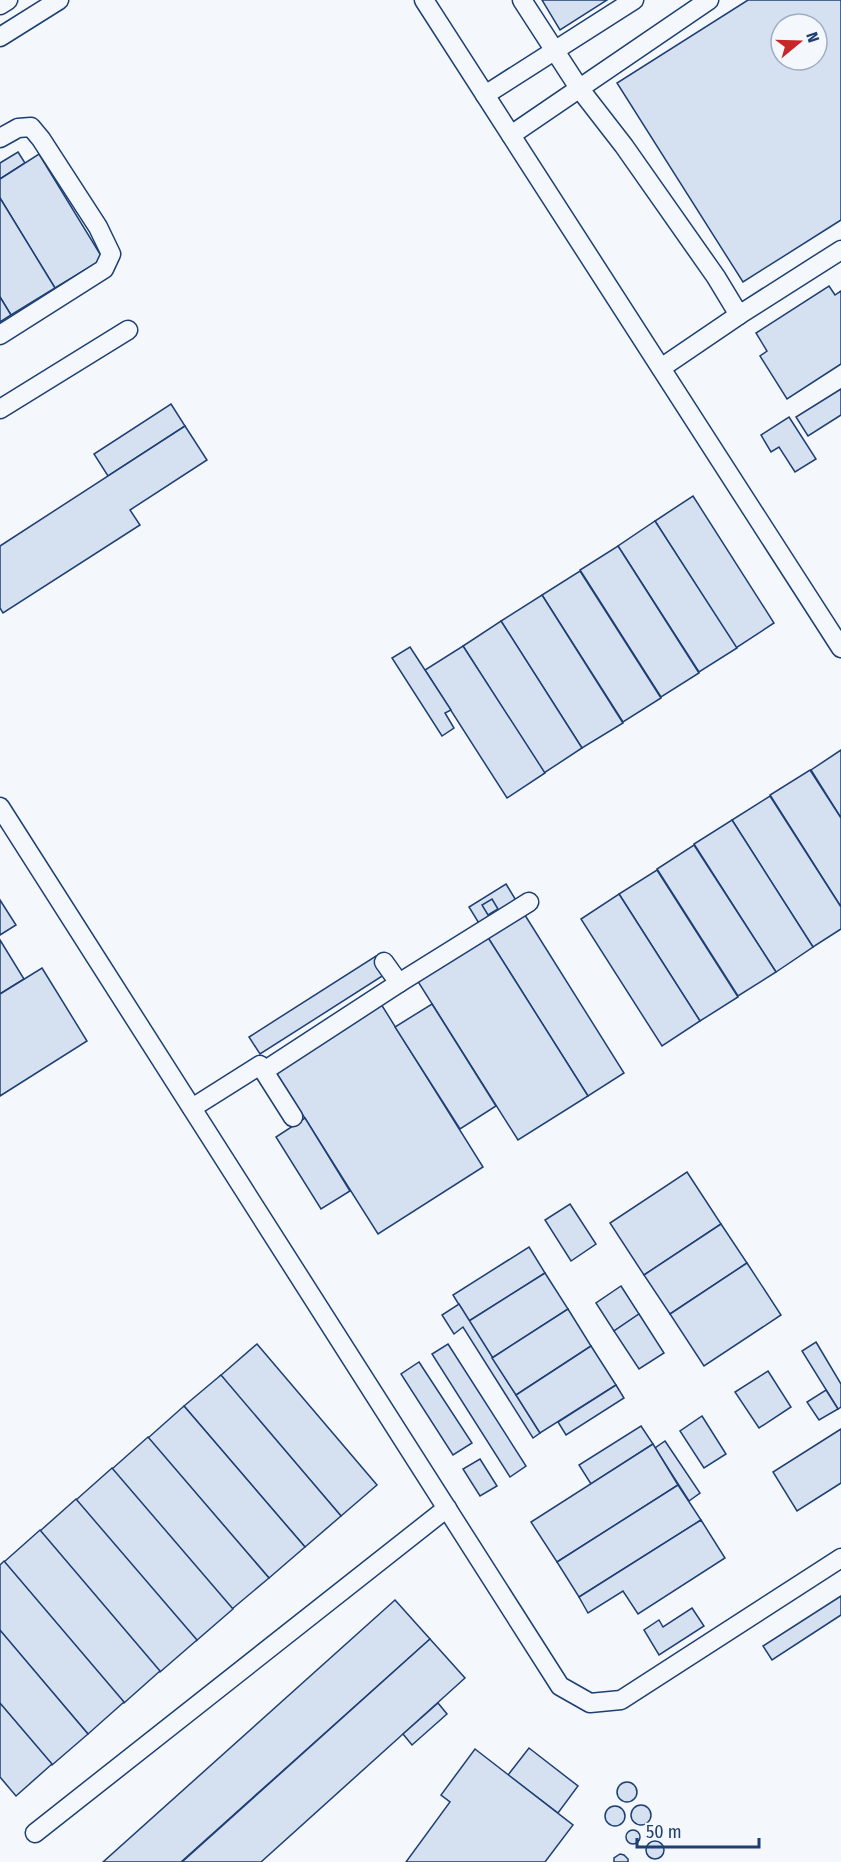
<svg xmlns="http://www.w3.org/2000/svg" width="841" height="1862" font-family="'Fira Sans Condensed',sans-serif">
	<rect width="100%" height="100%" fill="#f4f7fb"/>
	<!-- building -->
	<g fill="#d5e0f0" stroke="#1d3f73" stroke-width="1.5" fill-rule="evenodd">
		<polygon points="542,0 607,0 560,30"/>
		<path d="M 748,0 L 841,0 L 841,220 L 743,282 L 617,83 ZM 781,24 L 817,24 L 817,60 L 781,60 Z"/>
		<polygon points="18,152 25,163 0,179 0,163"/>
		<polygon points="39,154 103,259 55,288 0,198 0,179"/>
		<polygon points="0,198 55,288 11,315 0,297"/>
		<polygon points="829,286 835,295 841,291 841,364 787,399 760,356 767,351 756,333"/>
		<polygon points="0,297 11,315 0,322"/>
		<polygon points="841,389 841,415 808,436 796,417"/>
		<polygon points="171,404 185,426 108,476 94,454"/>
		<polygon points="789,417 816,459 795,472 779,447 771,452 761,435"/>
		<polygon points="185,426 207,460 130,510 140,525 3,613 0,608 0,546"/>
		<polygon points="693,496 774,623 736,648 655,521"/>
		<polygon points="655,521 737,648 699,672 618,546"/>
		<polygon points="618,546 699,673 661,697 580,570"/>
		<polygon points="580,571 661,698 623,722 542,595"/>
		<polygon points="542,595 623,723 582,748 501,621"/>
		<polygon points="501,621 582,748 544,773 463,646"/>
		<polygon points="463,646 545,773 507,798 425,670"/>
		<polygon points="410,647 451,710 445,713 454,728 442,736 392,658"/>
		<polygon points="841,750 841,818 811,770"/>
		<polygon points="810,770 841,818 841,907 770,795"/>
		<polygon points="770,796 841,907 841,929 813,947 732,820"/>
		<polygon points="732,820 813,947 776,972 694,844"/>
		<polygon points="694,845 776,972 738,996 657,869"/>
		<polygon points="657,870 738,997 700,1021 619,894"/>
		<polygon points="506,884 517,902 480,925 469,907"/>
		<polygon points="619,894 700,1021 662,1046 581,919"/>
		<polygon points="492,899 498,909 488,915 482,905"/>
		<polygon points="0,900 16,925 0,935"/>
		<polygon points="523,912 624,1073 588,1096 487,936"/>
		<polygon points="487,936 588,1096 518,1140 417,980"/>
		<polygon points="0,940 24,979 0,994"/>
		<polygon points="376,956 387,973 260,1054 249,1037"/>
		<polygon points="42,968 87,1041 0,1096 0,994"/>
		<polygon points="381,1004 483,1167 378,1234 275,1071"/>
		<polygon points="432,1004 496,1106 460,1129 395,1027"/>
		<polygon points="305,1118 350,1191 321,1209 276,1137"/>
		<polygon points="687,1172 721,1224 644,1275 610,1223"/>
		<polygon points="570,1204 596,1244 571,1261 545,1220"/>
		<polygon points="721,1224 747,1263 670,1314 644,1275"/>
		<polygon points="529,1247 545,1273 469,1321 453,1295"/>
		<polygon points="747,1263 781,1315 704,1366 670,1314"/>
		<polygon points="545,1273 568,1309 492,1358 469,1321"/>
		<polygon points="621,1286 639,1314 614,1331 596,1303"/>
		<polygon points="459,1304 540,1433 533,1438 463,1327 454,1334 442,1315"/>
		<polygon points="568,1309 591,1346 516,1395 492,1358"/>
		<polygon points="639,1314 664,1353 639,1369 614,1331"/>
		<polygon points="816,1342 841,1384 841,1407 838,1409 802,1351"/>
		<polygon points="257,1344 377,1485 341,1516 220,1376"/>
		<polygon points="448,1344 526,1466 510,1477 432,1354"/>
		<polygon points="591,1346 616,1385 540,1433 516,1395"/>
		<polygon points="419,1362 472,1443 453,1455 401,1374"/>
		<polygon points="768,1371 791,1407 759,1428 735,1392"/>
		<polygon points="221,1375 341,1516 305,1547 184,1406"/>
		<polygon points="616,1385 624,1398 566,1435 558,1422"/>
		<polygon points="826,1390 838,1409 819,1420 807,1402"/>
		<polygon points="184,1406 305,1547 269,1578 148,1438"/>
		<polygon points="702,1416 726,1454 704,1468 680,1431"/>
		<polygon points="641,1426 653,1444 591,1484 579,1465"/>
		<polygon points="841,1429 841,1483 797,1511 773,1472"/>
		<polygon points="148,1437 269,1578 232,1609 112,1469"/>
		<polygon points="665,1441 700,1493 689,1501 655,1448"/>
		<polygon points="653,1444 678,1485 557,1562 531,1522"/>
		<polygon points="480,1459 497,1486 480,1496 463,1469"/>
		<polygon points="112,1468 233,1609 196,1641 76,1500"/>
		<polygon points="678,1485 701,1520 579,1597 557,1562"/>
		<polygon points="76,1499 197,1640 160,1672 40,1531"/>
		<polygon points="701,1520 725,1558 638,1614 623,1591 588,1613 579,1597"/>
		<polygon points="40,1530 160,1671 124,1703 4,1562"/>
		<polygon points="4,1561 124,1702 88,1734 0,1631 0,1565"/>
		<polygon points="841,1596 841,1615 772,1660 763,1646"/>
		<polygon points="395,1600 430,1639 181,1862 103,1862"/>
		<polygon points="692,1608 704,1626 659,1655 644,1630 659,1620 663,1627"/>
		<polygon points="0,1630 88,1734 52,1765 0,1704"/>
		<polygon points="430,1639 465,1678 403,1734 261,1862 182,1862"/>
		<polygon points="0,1703 52,1764 16,1796 0,1777"/>
		<polygon points="438,1703 447,1714 412,1745 403,1734"/>
		<polygon points="529,1748 578,1786 558,1813 508,1775"/>
		<polygon points="475,1749 573,1825 545,1862 406,1862 450,1802 441,1795"/>
		<circle cx="627" cy="1792" r="10"/>
		<circle cx="641" cy="1815" r="10"/>
		<circle cx="615" cy="1816" r="10"/>
		<circle cx="633" cy="1837" r="7"/>
		<circle cx="655" cy="1850" r="9"/>
		<polygon points="620,1854 624,1855 628,1859 628,1862 614,1862 614,1858"/>
	</g>
	<g fill="none" stroke-linecap="round" stroke-linejoin="round">
		<!-- minor casing -->
		<g stroke="#1d3f73" stroke-width="21">
			<g id="minor">
				<polyline points="424,0 841,648"/>
				<polyline points="522,0 579,88 624,146 716,277 739,315 841,250"/>
				<polyline points="0,5 8,0"/>
				<polyline points="0,37 59,0"/>
				<polyline points="485,95 634,0"/>
				<polyline points="511,135 709,0"/>
				<polyline points="0,138 18,128 31,127 41,139 98,227 111,254 104,269 0,335"/>
				<polyline points="661,368 739,315"/>
				<polyline points="0,409 128,330"/>
				<polyline points="0,807 560,1686 590,1703 621,1700 841,1558"/>
				<polyline points="384,962 399,983"/>
				<polyline points="264,1071 399,983 529,902"/>
				<polyline points="192,1108 260,1065 293,1117"/>
				<polyline points="35,1833 447,1508"/>
			</g>
		</g>
		<!-- minor -->
		<use href="#minor" stroke="#f4f7fb" stroke-width="18"/>
	</g>
	<!-- north arrow -->
	<g transform="translate(799 42) rotate(71)"><circle r="28" fill="#f4f7fb" stroke="#9eadc5" stroke-width="1.5"/>
	<path d="M0-4.5L10 22L0 15L-10 22Z" fill="#c62828"/>
	<text y="-9" font-size="16" font-weight="bold" text-anchor="middle" fill="#1d3f73">N</text>
	</g>
	<!-- scale -->
	<path d="M637 1838v9h122v-9" fill="none" stroke="#1d3f73" stroke-width="3"/>
	<text x="646" y="1838" font-size="18" fill="#1d3f73" stroke="#f4f7fb" stroke-width="4.5" paint-order="stroke">50 m</text>
</svg>
